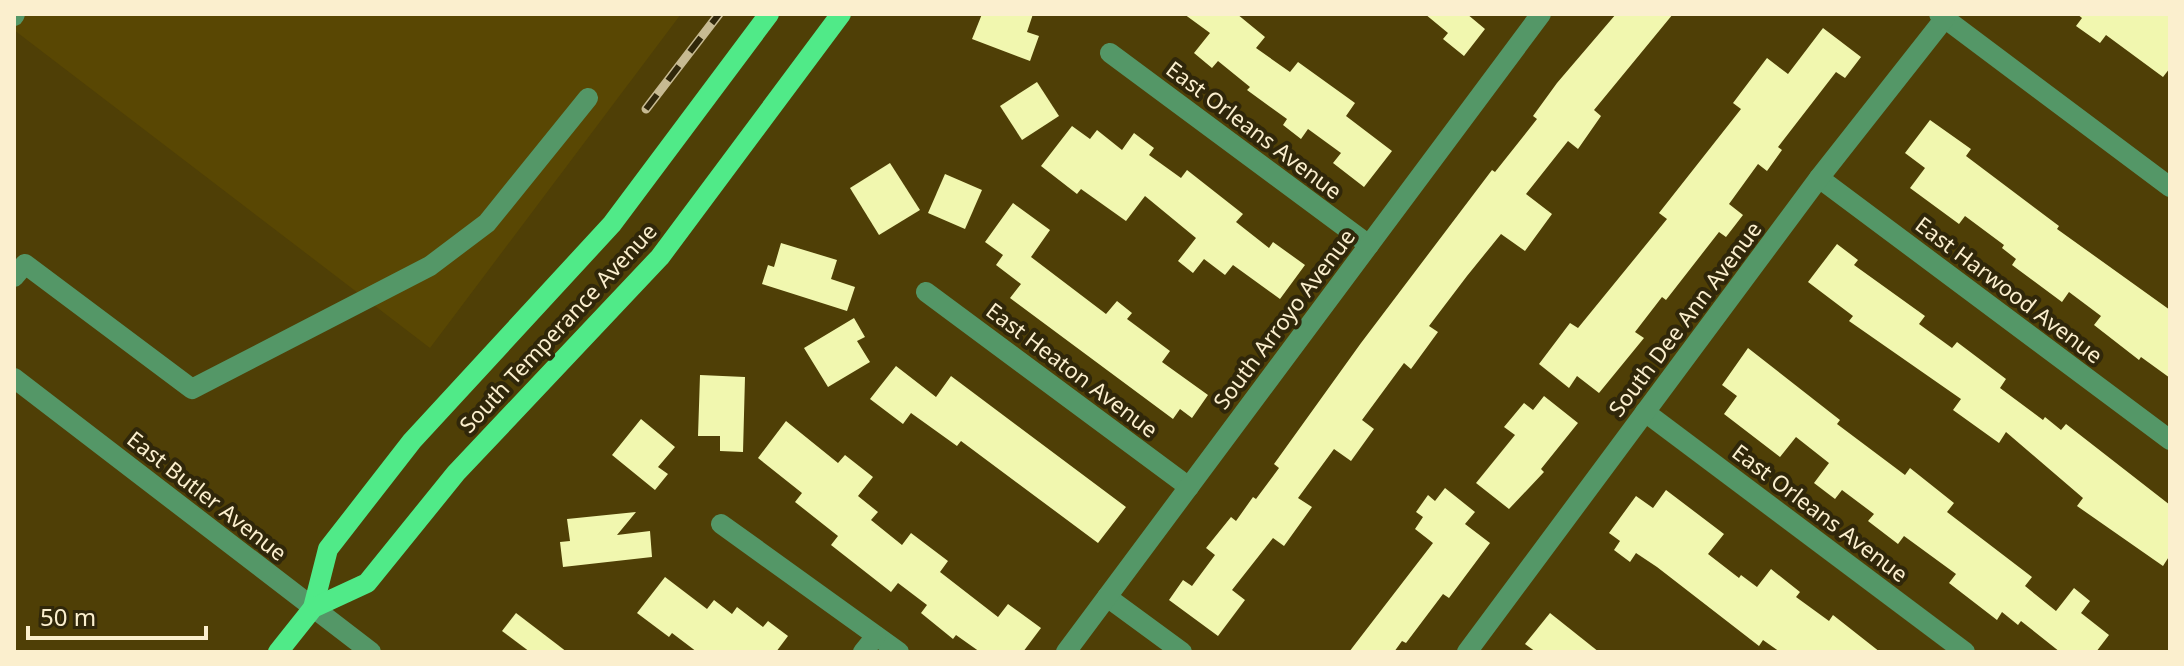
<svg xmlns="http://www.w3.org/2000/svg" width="2184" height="666" font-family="'Noto Sans',sans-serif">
	<rect width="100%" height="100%" fill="#4f3f06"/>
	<!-- built -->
	<polygon fill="#594703" points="14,14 681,14 430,348 14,30"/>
	<!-- building -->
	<g fill="#f1f7af">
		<polygon points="982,14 1033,14 1027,32 1039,36 1030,61 972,39"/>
		<polygon points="1184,14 1237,14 1265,37 1256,48 1290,72 1298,62 1355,103 1346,116 1392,151 1364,187 1333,163 1341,153 1308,129 1301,139 1283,125 1287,119 1247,90 1250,87 1218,61 1212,68 1194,53 1210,33"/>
		<polygon points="1425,14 1467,14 1485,29 1464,56 1443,39 1448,33"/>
		<polygon points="1616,14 1673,14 1594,110 1601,116 1578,149 1568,141 1526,194 1552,214 1525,251 1501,234 1467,276 1429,326 1438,332 1411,369 1404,363 1362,420 1374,429 1351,461 1334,449 1298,498 1312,507 1284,546 1273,538 1232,590 1245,600 1218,636 1169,600 1183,580 1192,586 1215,555 1206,548 1231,517 1236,521 1253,497 1256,499 1279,468 1274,464 1361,343 1492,170 1495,172 1537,119 1533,116 1557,83"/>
		<polygon points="2077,14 2170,14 2170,68 2163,77 2106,35 2100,43 2076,26 2082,18"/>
		<polygon points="1823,28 1861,57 1845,78 1836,72 1778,147 1782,150 1767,171 1758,164 1729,204 1743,215 1726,237 1719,232 1666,300 1662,297 1635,332 1644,338 1599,393 1577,376 1569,388 1539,364 1570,323 1578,328 1667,219 1659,213 1741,109 1733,103 1767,58 1788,74"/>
		<polygon points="1037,82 1059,116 1022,140 1000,106"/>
		<polygon points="1930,120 1971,149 1966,156 2059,226 2057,229 2170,310 2170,378 2141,357 2139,360 2094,325 2101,316 2069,292 2062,302 2012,265 2016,259 2002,248 2004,245 1965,216 1959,224 1910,188 1925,168 1905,153"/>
		<polygon points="1072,126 1090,139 1097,130 1122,150 1134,133 1154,148 1149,155 1181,178 1187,170 1243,214 1236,222 1269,248 1273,242 1305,265 1280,299 1233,265 1225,275 1204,259 1193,273 1178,261 1196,238 1145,196 1126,221 1081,189 1077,194 1041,166"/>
		<polygon points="890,163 920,210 879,235 850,188"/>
		<polygon points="945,174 982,190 965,229 928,213"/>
		<polygon points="1013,203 1050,230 1031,257 1106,314 1117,301 1132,313 1127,319 1170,351 1162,362 1208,395 1192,418 1180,409 1173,419 1010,298 1021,284 996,265 1003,255 985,242"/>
		<polygon points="781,243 837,260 831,279 855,287 847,311 762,284 768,265 774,267"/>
		<polygon points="1837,244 1858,260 1854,265 1925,316 1919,324 1952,348 1957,342 2006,379 2000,388 2043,420 2045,417 2061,430 2066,424 2170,505 2170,555 2163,566 2077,506 2083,498 2006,432 1999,443 1953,410 1961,399 1849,321 1853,316 1808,282"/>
		<polygon points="854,318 865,337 857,341 870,362 828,387 804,348"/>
		<polygon points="1748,348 1840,420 1837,424 1905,475 1910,468 1954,503 1947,512 2032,577 2025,586 2056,611 2074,588 2090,601 2081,613 2109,635 2096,652 2060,652 2021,621 2018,625 2002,612 1997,620 1949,583 1956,574 1904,536 1898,544 1868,521 1874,514 1842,490 1835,499 1814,483 1829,463 1796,437 1780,457 1724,414 1737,396 1722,385"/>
		<polygon points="896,366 936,397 951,376 1126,507 1098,543 961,441 957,446 911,413 903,424 870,399"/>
		<polygon points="700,375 745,377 743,452 720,451 720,436 698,436"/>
		<polygon points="1544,396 1578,423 1541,469 1544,472 1509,509 1476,483 1515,435 1504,427 1524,403 1533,410"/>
		<polygon points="641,419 675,447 658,467 668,474 655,490 612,455"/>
		<polygon points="786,421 838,463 845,455 873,477 858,496 878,512 871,520 902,545 911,533 948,561 940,572 998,617 1008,604 1041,628 1023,652 980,652 956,635 953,639 921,613 927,605 898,583 891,592 831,545 838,536 795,502 802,493 758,458"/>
		<polygon points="1445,488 1475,512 1465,524 1490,543 1449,598 1443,594 1406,643 1402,641 1394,652 1349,652 1433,543 1415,529 1423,517 1416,512 1428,495 1435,501"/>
		<polygon points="1666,490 1724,534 1708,554 1739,578 1741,575 1757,587 1771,569 1800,592 1796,597 1829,621 1833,615 1880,652 1780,652 1763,640 1759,646 1657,567 1636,553 1630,562 1614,550 1620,541 1609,533 1636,496 1653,508"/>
		<polygon points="636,512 617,535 650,531 652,557 563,567 560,542 570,541 567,519"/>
		<polygon points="665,577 707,609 714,600 732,614 737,607 763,627 768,621 788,636 776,652 697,652 672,633 669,637 637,613"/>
		<polygon points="516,613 567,652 530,652 502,631"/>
		<polygon points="1550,613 1599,652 1536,652 1525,644"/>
	</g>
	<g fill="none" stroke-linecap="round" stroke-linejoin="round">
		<!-- minor -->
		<g stroke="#549767" stroke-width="20">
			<polyline points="1939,14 2170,187"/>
			<polyline points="14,16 15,14"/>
			<polyline points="1110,53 1369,245"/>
			<polyline points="1819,178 2170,440"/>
			<polyline points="14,277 25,264 192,389 430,266 487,223 588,98"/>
			<polyline points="926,292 1189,487"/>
			<polyline points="14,378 371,652"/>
			<polyline points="1645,412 1965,652"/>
			<polyline points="721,524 899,652"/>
			<polyline points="1107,597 1182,652"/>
			<polyline points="863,652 876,636"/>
			<polyline points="1066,652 1541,14"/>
			<polyline points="1467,652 1819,178 1945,18"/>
		</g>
		<!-- major -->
		<g stroke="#50ea88" stroke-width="20">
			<polyline points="313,608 328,549 412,441 612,224 769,14"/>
			<polyline points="278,652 313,608 367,583 456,473 660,257 841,14"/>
		</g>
		<!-- rail casing -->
		<g stroke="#c7ba92" stroke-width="9">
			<polyline id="rail" points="646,109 719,14"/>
		</g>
		<!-- rail -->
		<use href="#rail" stroke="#30270a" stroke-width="6" stroke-dasharray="18" stroke-linecap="butt"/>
	</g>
	<g text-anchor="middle" stroke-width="8" stroke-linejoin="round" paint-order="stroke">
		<!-- street labels -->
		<g font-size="22" fill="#fbefce" stroke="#30270a">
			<text transform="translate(1254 130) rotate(37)" y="8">East Orleans Avenue</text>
			<text transform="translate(2009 290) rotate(37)" y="8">East Harwood Avenue</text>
			<text transform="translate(1284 319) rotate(-53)" y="8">South Arroyo Avenue</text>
			<text transform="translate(1685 319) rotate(-53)" y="8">South Dee Ann Avenue</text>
			<text transform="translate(558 328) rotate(-47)" y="8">South Temperance Avenue</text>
			<text transform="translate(1072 370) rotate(37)" y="8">East Heaton Avenue</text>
			<text transform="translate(207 496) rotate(38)" y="8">East Butler Avenue</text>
			<text transform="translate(1820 513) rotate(37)" y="8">East Orleans Avenue</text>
		</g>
	</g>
	<!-- border -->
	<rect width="2184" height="666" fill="none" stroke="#fbefce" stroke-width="32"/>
	<!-- scale -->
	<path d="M28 626v12h178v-12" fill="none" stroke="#fbefce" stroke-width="4"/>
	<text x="40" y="626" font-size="24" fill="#fbefce" stroke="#30270a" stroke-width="6" paint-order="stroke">50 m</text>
</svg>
